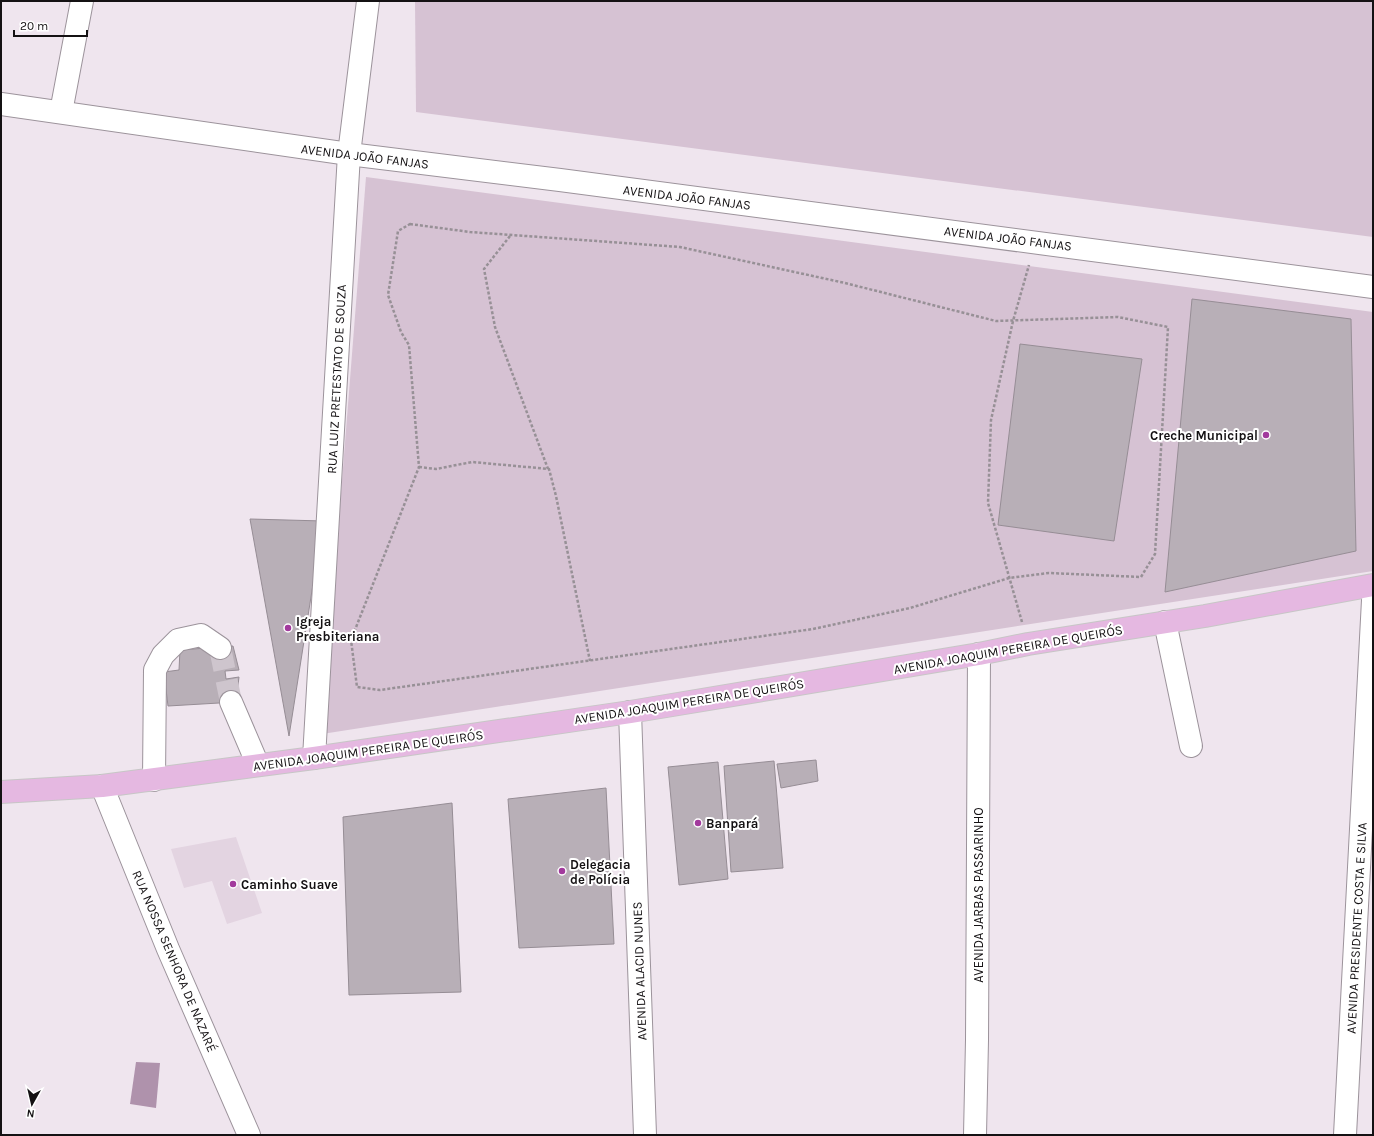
<svg xmlns="http://www.w3.org/2000/svg" width="1374" height="1136" font-family="Karla,sans-serif">
	<rect width="100%" height="100%" fill="#efe5ee"/>
	<!-- built -->
	<polygon fill="#e3d4e1" points="236,837 262,913 227,924 212,881 184,888 171,849"/>
	<!-- green -->
	<g fill="#d6c2d3">
		<polygon points="415,1 1373,1 1373,237 416,112"/>
		<polygon points="366,177 1373,312 1373,571 322,734"/>
	</g>
	<!-- water -->
	<polygon fill="#af92ac" points="136,1062 160,1063 156,1108 130,1104"/>
	<!-- building -->
	<g fill="#b8afb7" stroke="#968d95">
		<polygon points="1192,299 1351,319 1356,551 1165,592"/>
		<polygon points="1020,344 1142,359 1114,541 998,525"/>
		<polygon points="250,519 323,521 289,736"/>
		<polygon points="233,646 239,670 225,671 226,679 239,677 236,702 168,706 164,672 179,670 180,650"/>
		<polygon points="816,760 818,781 781,788 777,764"/>
		<polygon points="774,761 783,868 731,872 724,766"/>
		<polygon points="718,762 728,879 679,885 668,767"/>
		<polygon points="606,788 614,944 519,948 508,799"/>
		<polygon points="452,803 461,992 349,995 343,817"/>
	</g>
	<g fill="none" stroke-linecap="round" stroke-linejoin="round">
		<!-- minor-tunnel -->
		<polyline stroke="#cec5cd" stroke-width="22" stroke-dasharray="22 11" stroke-linecap="butt" points="220,648 231,702"/>
		<!-- minor casing -->
		<g stroke="#9c939b" stroke-width="24">
			<g id="minor">
				<polyline points="1,104 349,154 560,180 1373,287"/>
				<polyline points="61,112 82,1"/>
				<polyline points="1165,622 1191,746"/>
				<polyline points="231,702 258,765"/>
				<polyline points="630,712 645,1135"/>
				<polyline points="314,758 349,154 368,1"/>
				<polyline points="154,780 155,670 163,655 178,640 201,635 220,648"/>
				<polyline points="102,786 168,949 249,1135"/>
				<polyline points="975,1135 977,1040 979,654"/>
				<polyline points="1345,1135 1373,600"/>
			</g>
		</g>
		<!-- major casing -->
		<g stroke="#c7c6c6" stroke-width="24">
			<polyline id="major" points="1,792 102,786 314,758 630,712 979,654 1028,644 1205,616 1373,585"/>
		</g>
		<!-- path -->
		<g stroke="#979096" stroke-width="2.5" stroke-dasharray="3 2" stroke-linecap="butt">
			<polygon points="410,224 470,232 680,247 845,283 996,321 1118,317 1168,327 1155,554 1141,577 1049,573 1009,578 910,608 813,629 380,690 357,687 351,640 419,467 409,345 401,332 388,295 398,231"/>
			<polyline points="510,236 484,269 495,327 548,469"/>
			<polyline points="419,467 436,469 472,462 549,469 556,496 590,661"/>
			<polyline points="1022,622 988,503 991,420 1013,321 1029,265"/>
		</g>
		<!-- minor -->
		<use href="#minor" stroke="#fff" stroke-width="22"/>
		<!-- major -->
		<use href="#major" stroke="#e5b8e1" stroke-width="22"/>
	</g>
	<!-- markers -->
	<g fill="#a23a9d" stroke="#fff" stroke-width="1.5">
		<circle cx="1266" cy="435" r="4"/>
		<circle cx="288" cy="628" r="4"/>
		<circle cx="698" cy="823" r="4"/>
		<circle cx="562" cy="871" r="4"/>
		<circle cx="233" cy="884" r="4"/>
	</g>
	<g text-anchor="middle" stroke-width="4" stroke-linejoin="round" paint-order="stroke">
		<!-- street labels -->
		<g font-size="13" fill="#141113" stroke="#fff">
			<text transform="translate(365 156) rotate(7)" y="5">AVENIDA JOÃO FANJAS</text>
			<text transform="translate(687 197) rotate(7)" y="5">AVENIDA JOÃO FANJAS</text>
			<text transform="translate(1008 238) rotate(7)" y="5">AVENIDA JOÃO FANJAS</text>
			<text transform="translate(336 379) rotate(-87)" y="5">RUA LUIZ PRETESTATO DE SOUZA</text>
			<text transform="translate(1008 649) rotate(-10)" y="5">AVENIDA JOAQUIM PEREIRA DE QUEIRÓS</text>
			<text transform="translate(689 701) rotate(-9)" y="5">AVENIDA JOAQUIM PEREIRA DE QUEIRÓS</text>
			<text transform="translate(368 750) rotate(-8)" y="5">AVENIDA JOAQUIM PEREIRA DE QUEIRÓS</text>
			<text transform="translate(978 895) rotate(-90)" y="5">AVENIDA JARBAS PASSARINHO</text>
			<text transform="translate(1356 928) rotate(-87)" y="5">AVENIDA PRESIDENTE COSTA E SILVA</text>
			<text transform="translate(175 961) rotate(67)" y="5">RUA NOSSA SENHORA DE NAZARÉ</text>
			<text transform="translate(639 971) rotate(-92)" y="5">AVENIDA ALACID NUNES</text>
		</g>
		<!-- poi labels -->
		<g font-size="13" font-weight="bold" fill="#141113" stroke="#fff" text-anchor="start">
			<text x="1258" y="440" text-anchor="end">Creche Municipal</text>
			<text x="296" y="626">Igreja<tspan x="296" dy="15">Presbiteriana</tspan></text>
			<text x="706" y="828">Banpará</text>
			<text x="570" y="869">Delegacia<tspan x="570" dy="15">de Polícia</tspan></text>
			<text x="241" y="889">Caminho Suave</text>
		</g>
	</g>
	<!-- border -->
	<rect width="1374" height="1136" fill="none" stroke="#141113" stroke-width="4"/>
	<!-- north arrow -->
	<g transform="translate(32 1104) rotate(188)" stroke="#ffffff" stroke-width="3" paint-order="stroke">
	<path d="M0-3L7 15L0 10L-7 15Z" fill="#141113"/>
	<text y="-6" font-size="11" font-weight="bold" text-anchor="middle" fill="#141113">N</text>
	</g>
	<!-- scale -->
	<path d="M14 30v6h73v-6" fill="none" stroke="#141113" stroke-width="2"/>
	<text x="20" y="30" font-size="12" fill="#141113" stroke="#ffffff" stroke-width="3" paint-order="stroke">20 m</text>
</svg>
